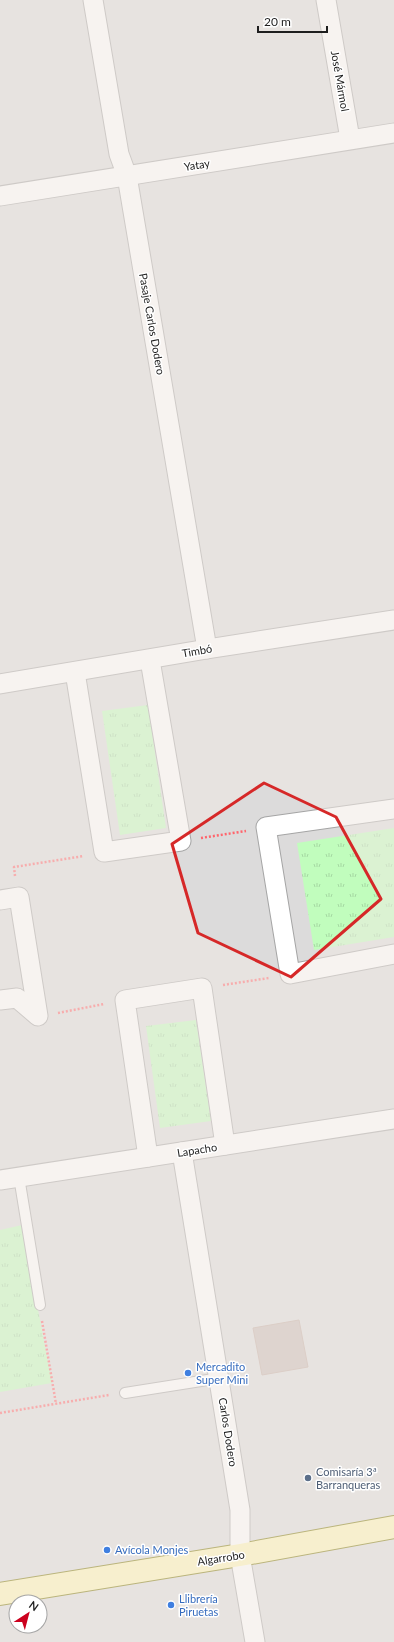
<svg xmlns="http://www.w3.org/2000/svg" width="394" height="1642" font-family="Lato,sans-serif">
	<defs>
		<pattern id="park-tufts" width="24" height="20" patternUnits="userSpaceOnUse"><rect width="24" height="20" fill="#c1fdbd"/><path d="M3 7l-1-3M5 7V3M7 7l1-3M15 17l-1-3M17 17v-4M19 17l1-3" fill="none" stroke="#a5d8a2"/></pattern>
	</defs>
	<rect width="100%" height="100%" fill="#f0eae3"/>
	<!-- residential -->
	<path fill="#dcdbdb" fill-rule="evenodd" d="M 0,0 L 394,0 L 394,1642 L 0,1642 ZM 16,1602 L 40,1602 L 40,1626 L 16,1626 Z"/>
	<!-- park -->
	<g fill="url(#park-tufts)">
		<polygon points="148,705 166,828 120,835 102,711"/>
		<polygon points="394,828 394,937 314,950 297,843"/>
		<polygon points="196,1020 211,1121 160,1128 146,1026"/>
		<polygon points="22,1225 52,1383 0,1392 0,1230"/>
	</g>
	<!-- building -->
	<polygon fill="#c8bbb6" stroke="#c2ada4" points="299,1320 308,1367 262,1375 253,1328"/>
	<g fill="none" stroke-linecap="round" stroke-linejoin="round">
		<!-- lane casing -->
		<g stroke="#a5a5a5" stroke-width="12">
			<g id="lane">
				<polyline points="19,1177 40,1305"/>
				<polyline points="125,1393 220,1378"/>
			</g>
		</g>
		<!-- street casing -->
		<g stroke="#a5a5a5" stroke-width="21">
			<g id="street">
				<polyline points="93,0 119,154 127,176 207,649"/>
				<polyline points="326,0 350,139"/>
				<polyline points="0,196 394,133"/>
				<polyline points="75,672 104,852 181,841 150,660"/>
				<polyline points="0,684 207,649 394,620"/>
				<polyline points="394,809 266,827 290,974 394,954"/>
				<polyline points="0,900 19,897 38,1016 17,998 0,1000"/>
				<polyline points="182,1152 240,1510 240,1555 255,1642"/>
				<polyline points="148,1157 125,1000 202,988 225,1145"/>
				<polyline points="0,1180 394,1119"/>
			</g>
		</g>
		<!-- secondary casing -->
		<g stroke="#7a7500" stroke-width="24">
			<polyline id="secondary" points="0,1594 240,1555 394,1527"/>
		</g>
		<!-- path -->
		<g stroke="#ff656c" stroke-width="2.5" stroke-dasharray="2 2" stroke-linecap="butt">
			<polyline points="201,838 246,831"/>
			<polyline points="15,876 14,867 84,856"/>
			<polyline points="223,985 269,978"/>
			<polyline points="58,1013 104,1004"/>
			<polyline points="42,1321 56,1404"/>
			<polyline points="0,1413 109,1395"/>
		</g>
		<!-- lane -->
		<use href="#lane" stroke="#fff" stroke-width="10"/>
		<!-- street -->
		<use href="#street" stroke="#fff" stroke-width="19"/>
		<!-- secondary -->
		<use href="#secondary" stroke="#fef7b3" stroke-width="22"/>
	</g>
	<!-- marked area -->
	<path d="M0 0H394V1642H0ZM 264,783 L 336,817 L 381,899 L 291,977 L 198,933 L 172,844 Z" fill="#f0eae3" fill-opacity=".55" fill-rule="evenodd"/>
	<path fill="none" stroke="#d62828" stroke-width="3" stroke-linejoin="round" d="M 264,783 L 336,817 L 381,899 L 291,977 L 198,933 L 172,844 Z"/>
	<!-- markers -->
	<g fill="#3f7fe0" stroke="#fff" stroke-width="1.5">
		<circle cx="188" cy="1373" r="4"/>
		<circle cx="107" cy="1550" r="4"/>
		<circle cx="171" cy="1605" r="4"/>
	</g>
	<circle fill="#5c6f8a" stroke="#fff" stroke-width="1.5" cx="308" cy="1478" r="4"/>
	<g text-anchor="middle" stroke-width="3" stroke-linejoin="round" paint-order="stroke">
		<!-- street labels -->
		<g font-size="11" fill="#1e1e1e" stroke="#fff">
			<text transform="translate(340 81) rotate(80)" y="4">José Mármol</text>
			<text transform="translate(197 165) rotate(-9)" y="4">Yatay</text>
			<text transform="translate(152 324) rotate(80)" y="4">Pasaje Carlos Dodero</text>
			<text transform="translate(197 651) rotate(-10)" y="4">Timbó</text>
			<text transform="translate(197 1150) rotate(-9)" y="4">Lapacho</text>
			<text transform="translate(228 1432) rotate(81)" y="4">Carlos Dodero</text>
			<text transform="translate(221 1558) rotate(-9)" y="4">Algarrobo</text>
		</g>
		<!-- shop labels -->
		<g font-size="11" fill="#366cbe" stroke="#fff" text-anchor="start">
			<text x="196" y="1371">Mercadito<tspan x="196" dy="13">Super Mini</tspan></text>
			<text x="115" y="1554">Avícola Monjes</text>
			<text x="179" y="1603">Llibrería<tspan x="179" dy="13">Piruetas</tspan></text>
		</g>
		<!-- service labels -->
		<g font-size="11" fill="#4e5e75" stroke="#fff" text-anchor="start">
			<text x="316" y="1476">Comisaría 3ª<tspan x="316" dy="13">Barranqueras</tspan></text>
		</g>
	</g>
	<!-- north arrow -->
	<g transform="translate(28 1614) rotate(36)"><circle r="19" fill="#ffffff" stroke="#a5a5a5"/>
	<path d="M0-3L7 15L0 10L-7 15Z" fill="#cc001e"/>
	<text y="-6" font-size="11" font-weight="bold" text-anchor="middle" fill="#1e1e1e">N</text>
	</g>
	<!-- scale -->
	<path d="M258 26v6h69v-6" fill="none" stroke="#1e1e1e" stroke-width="2"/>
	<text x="264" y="26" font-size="12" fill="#1e1e1e" stroke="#ffffff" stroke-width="3" paint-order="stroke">20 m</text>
</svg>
